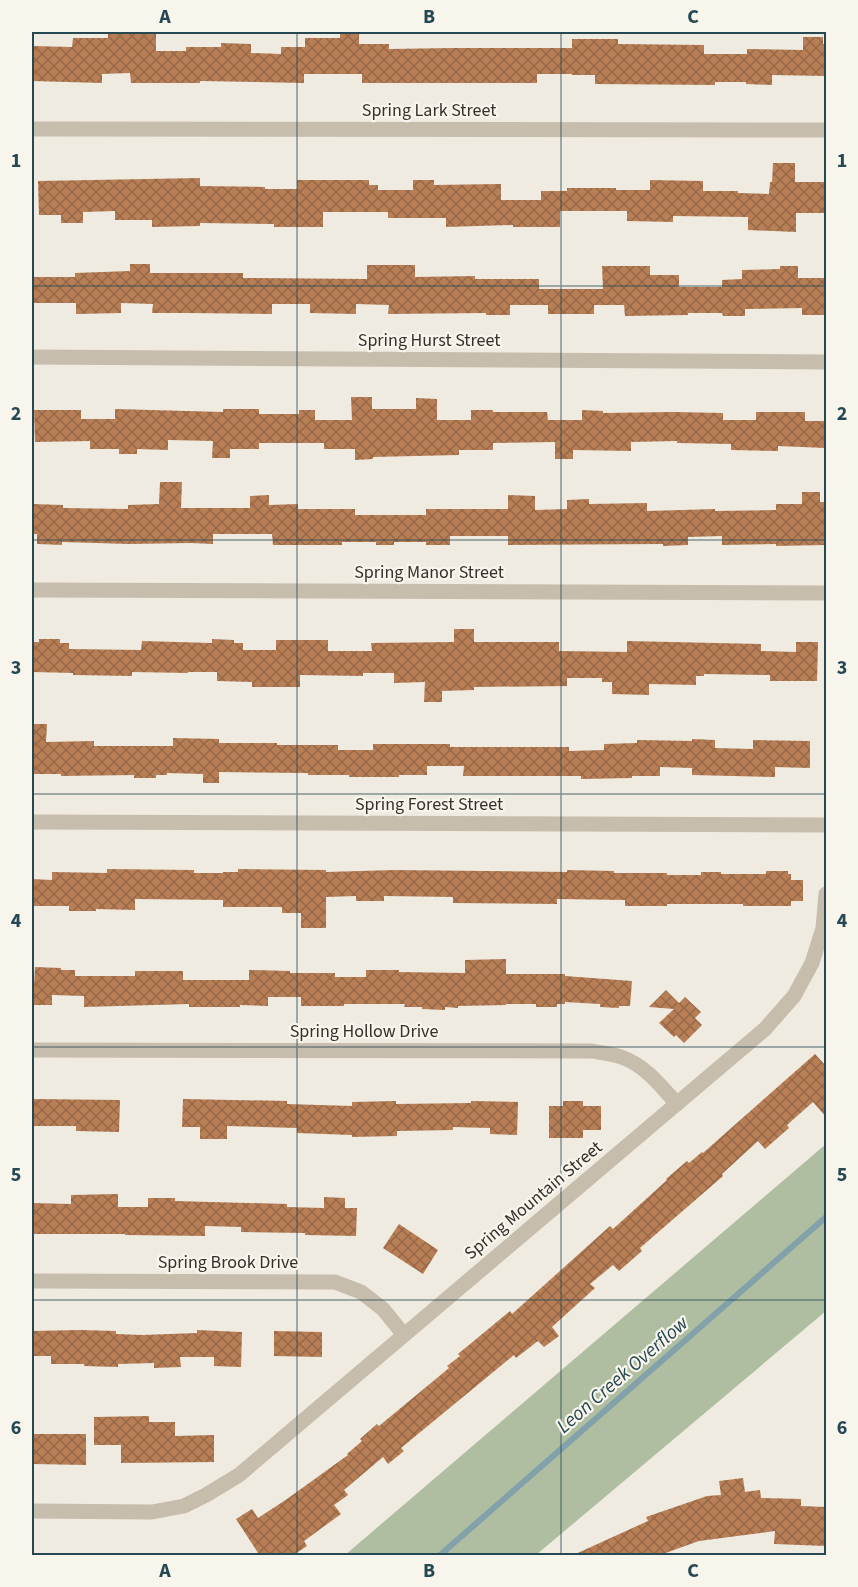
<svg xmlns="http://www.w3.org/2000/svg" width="858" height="1587" font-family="'Source Sans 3',sans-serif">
	<defs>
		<pattern id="building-cross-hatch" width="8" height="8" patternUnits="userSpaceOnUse" patternTransform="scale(1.5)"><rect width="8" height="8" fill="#b87f56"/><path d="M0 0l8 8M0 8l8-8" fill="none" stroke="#966847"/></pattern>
	</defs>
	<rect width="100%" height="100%" fill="#f0ebe0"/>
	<!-- grass -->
	<polygon fill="#afbea1" points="826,1144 826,1311 536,1555 345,1555"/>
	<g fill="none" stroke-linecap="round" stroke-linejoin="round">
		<!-- stream -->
		<polyline stroke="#82a1aa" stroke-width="6" points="439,1556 826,1217"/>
	</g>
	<!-- building -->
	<g fill="url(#building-cross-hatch)">
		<polygon points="108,33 156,33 156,51 186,51 186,47 221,47 221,43 251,44 251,53 281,54 281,47 305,47 305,38 340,38 340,34 359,34 359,44 389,44 389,49 452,48 572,48 572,39 618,39 618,44 704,45 704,54 747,54 747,49 803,50 803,37 823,37 823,44 826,44 826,76 772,75 772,85 746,84 746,82 715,82 715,85 595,84 595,75 572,75 572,74 537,74 537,83 362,83 362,74 304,74 304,83 200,81 200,83 131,83 130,73 102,74 102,83 32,81 32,46 72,47 73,38 108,38"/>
		<polygon points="773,163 795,163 795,182 826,182 826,213 796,213 796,232 748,230 748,217 673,216 673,222 627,221 627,211 560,211 560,227 513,227 513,225 446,227 446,218 388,218 388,212 323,212 323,227 274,227 274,224 200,223 200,226 152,227 152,220 115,220 115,211 83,212 83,223 61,223 61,215 39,215 38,181 200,178 200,186 265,187 265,189 297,189 297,180 369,180 369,185 378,185 378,190 413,190 413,180 434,180 434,185 501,184 501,200 541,200 541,191 567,191 567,188 616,188 616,190 650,190 650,180 703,181 703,191 738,191 738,193 769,194 770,182 772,182"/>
		<polygon points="130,264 150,264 150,273 243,273 243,278 367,279 367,265 415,265 415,277 475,276 475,279 539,279 539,289 603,289 602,266 650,266 650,275 679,275 679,287 722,287 722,280 742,279 742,270 780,269 780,266 798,266 798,278 826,278 826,315 802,315 802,308 745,309 745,316 723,316 722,313 688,313 688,315 625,316 624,305 594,305 594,314 548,314 548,305 510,305 510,315 486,315 486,313 388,314 389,305 356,304 356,314 310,313 310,304 272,304 272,314 188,313 152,313 153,304 121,303 121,313 76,314 76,303 32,303 32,277 75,277 75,273 130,271"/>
		<polygon points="351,397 372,397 372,409 416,409 416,398 437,399 437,420 471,420 471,410 493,410 493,412 547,412 548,420 582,420 582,410 603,411 603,413 673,412 723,413 723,420 756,420 756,412 805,412 805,421 826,421 826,448 778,446 778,451 731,450 731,444 677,443 677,441 631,442 631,451 573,450 573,459 555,459 555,442 493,443 493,450 459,450 459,455 373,457 373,459 355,460 355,449 324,449 324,443 259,443 259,449 230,449 230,458 212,458 213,441 168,440 168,450 137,449 137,454 119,454 119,449 90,449 90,441 35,442 34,410 81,410 81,419 115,419 115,409 223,412 223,409 259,409 259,414 299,414 299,410 315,410 315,420 352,420"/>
		<polygon points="160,482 182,482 181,508 250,508 250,496 269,495 269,505 298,504 298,509 355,509 355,515 426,515 426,509 508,509 508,495 535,496 535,510 567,509 567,500 589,499 589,504 647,503 647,511 715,509 715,511 776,510 776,504 802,504 802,492 820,492 820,502 826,502 826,545 776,546 776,544 722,545 722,536 688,537 688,545 663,546 663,544 508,545 508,536 450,536 450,545 426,545 426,542 394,542 394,545 376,545 376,542 342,542 342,545 273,545 272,534 213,534 213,544 191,543 129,544 62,542 62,545 37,544 37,534 32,534 32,504 63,505 63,508 128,509 128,505 159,504"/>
		<polygon points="454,629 474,629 474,642 559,642 559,651 627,652 627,641 761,644 761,651 796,652 796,642 818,642 817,681 770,681 770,675 704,674 704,676 696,676 696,685 649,684 649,695 612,694 612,682 602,682 602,678 567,678 567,686 474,687 474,690 442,691 442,702 424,702 425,682 394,683 394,673 363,673 363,676 300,675 300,687 252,687 252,682 217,681 217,672 188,672 188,673 132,672 132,676 73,675 73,673 32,672 32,642 39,642 39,639 60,639 60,643 69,643 69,649 141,650 142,641 212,643 212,639 234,640 234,643 243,643 243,650 276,650 276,640 328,640 328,651 372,651 371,643 454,642"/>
		<polygon points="32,724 47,724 46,742 94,741 94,746 173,746 173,738 219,739 219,743 277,743 277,745 338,745 338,750 373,750 373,744 450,744 450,747 569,747 569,751 604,750 604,744 637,743 637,740 692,741 692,739 715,740 715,748 753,749 753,740 810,741 810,768 775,767 775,777 692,775 692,768 660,767 660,776 632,776 632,778 581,779 581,776 463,776 464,766 427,766 427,775 399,775 399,777 349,777 349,775 308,775 308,773 219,772 219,783 203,783 203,774 167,773 167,775 156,775 156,778 134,778 134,775 61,776 61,774 32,774"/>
		<polygon points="107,869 194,870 194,873 223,873 223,872 238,872 238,869 326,870 326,872 394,870 567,872 567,870 614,871 614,873 667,873 667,875 701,875 701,872 721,872 721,874 766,874 766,871 788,871 788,874 791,874 791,880 803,880 803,901 791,901 791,906 743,906 743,904 667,904 667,906 625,906 625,900 557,899 557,904 453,903 453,897 384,896 384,901 356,901 356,896 326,897 326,928 301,928 301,913 282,913 282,907 223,907 223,900 135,899 135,910 96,909 96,911 69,911 69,906 32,906 32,879 52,880 52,872 107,873"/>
		<polygon points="506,959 506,974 565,974 565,976 632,981 630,1006 619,1006 619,1008 600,1007 600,1004 565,1002 565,1004 557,1004 557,1007 536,1007 536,1004 506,1004 506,1005 458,1006 458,1008 445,1007 445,1010 422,1009 422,1007 404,1007 405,1004 344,1004 344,1006 301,1006 301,997 268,997 268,1006 240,1005 240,1007 189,1007 189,1004 84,1007 84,996 52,995 52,1005 33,1005 35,967 61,968 61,970 75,970 75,976 135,976 135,971 183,971 183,980 249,980 249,970 290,971 290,973 335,973 335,977 366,977 366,970 399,970 399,972 465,973 465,960"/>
		<polygon points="666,990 679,1003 685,997 701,1012 695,1018 702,1025 684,1043 676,1035 674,1037 659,1023 674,1009 649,1007"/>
		<polygon points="815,1054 826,1066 826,1117 813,1102 787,1125 789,1128 765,1149 758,1141 722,1174 723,1176 640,1248 642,1251 619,1271 613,1265 590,1284 595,1288 552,1327 559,1336 544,1347 538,1341 516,1358 514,1355 401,1448 404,1451 388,1464 383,1457 344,1490 348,1495 334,1505 341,1514 304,1541 307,1546 292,1556 260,1556 236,1519 252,1509 258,1518 287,1499 348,1455 347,1454 362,1441 360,1439 377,1424 379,1426 449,1368 447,1366 460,1356 458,1354 510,1311 512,1314 610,1226 613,1229 667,1180 666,1179 687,1161 689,1163 702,1152 703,1153"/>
		<polygon points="32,1099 120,1100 119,1132 76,1131 76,1126 32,1126"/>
		<polygon points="183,1099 287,1101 287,1104 352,1106 352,1102 396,1101 396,1104 471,1103 471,1101 518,1102 517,1135 490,1134 490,1128 453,1127 453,1130 397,1131 397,1136 352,1137 352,1135 297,1133 297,1128 227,1126 227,1139 200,1139 200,1127 182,1127"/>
		<polygon points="563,1101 583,1101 583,1106 601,1106 601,1130 583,1130 583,1138 549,1138 549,1106 563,1106"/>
		<polygon points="118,1194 118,1207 148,1207 148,1198 175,1198 175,1201 287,1204 287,1207 324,1208 324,1197 345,1198 345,1208 357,1208 356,1236 305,1235 305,1233 241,1232 241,1227 205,1226 205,1236 125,1235 125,1234 32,1234 32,1203 71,1204 71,1195"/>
		<polygon points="399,1224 438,1250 423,1274 383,1248"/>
		<polygon points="80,1330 116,1331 116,1334 142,1335 197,1333 197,1330 242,1332 241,1367 214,1366 214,1357 180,1357 181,1367 154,1368 154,1363 118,1364 118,1367 84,1366 84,1364 51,1364 51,1356 32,1356 32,1331"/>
		<polygon points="274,1331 322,1332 322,1357 274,1356"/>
		<polygon points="149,1416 149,1422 175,1422 175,1436 214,1435 214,1462 121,1463 121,1445 94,1445 94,1417"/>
		<polygon points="32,1434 86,1434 86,1465 32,1464"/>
		<polygon points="743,1478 745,1492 760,1490 761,1498 801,1499 801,1506 826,1507 826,1546 774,1544 775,1531 699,1541 657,1556 571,1556 648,1521 646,1517 707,1496 721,1495 719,1481"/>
	</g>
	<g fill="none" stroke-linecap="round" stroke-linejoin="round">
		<!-- street -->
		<g stroke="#c7bdad" stroke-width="15">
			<polyline points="32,129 826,130"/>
			<polyline points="32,357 826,362"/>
			<polyline points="32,590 826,593"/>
			<polyline points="32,822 826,825"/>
			<path d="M 32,1050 L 592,1051 C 602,1053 612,1054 621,1057 C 645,1065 661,1086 677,1104"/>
			<polyline points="32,1281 335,1282 361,1292 383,1309 404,1335"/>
			<polyline points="32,1511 152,1512 184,1506 206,1495 239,1475 765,1029 794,996 812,963 823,928 826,894"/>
		</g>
	</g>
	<!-- grid -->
	<path fill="none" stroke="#254853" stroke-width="1.5" stroke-opacity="0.55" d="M 297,32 L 297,1556M 561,32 L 561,1556M 32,286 L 826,286M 32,540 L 826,540M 32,794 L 826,794M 32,1047 L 826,1047M 32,1300 L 826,1300"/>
	<g text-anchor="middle" stroke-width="4.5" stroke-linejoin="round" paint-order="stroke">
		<!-- street labels -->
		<g font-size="18" fill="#36302b" stroke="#f8f5ec">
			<text x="429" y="116">Spring Lark Street</text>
			<text x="429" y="346">Spring Hurst Street</text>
			<text x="429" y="578">Spring Manor Street</text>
			<text x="429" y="810">Spring Forest Street</text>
			<text x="364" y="1037">Spring Hollow Drive</text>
			<text transform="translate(533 1200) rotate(-40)" y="6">Spring Mountain Street</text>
			<text x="228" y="1268">Spring Brook Drive</text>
		</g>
		<!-- water labels -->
		<g font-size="20" font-style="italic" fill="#254853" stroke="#f8f5ec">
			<text transform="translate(622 1374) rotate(-41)" y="7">Leon Creek Overflow</text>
		</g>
	</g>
	<!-- border -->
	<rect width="858" height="1587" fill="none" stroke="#f8f5ec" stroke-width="66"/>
	<rect x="33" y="33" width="792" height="1521" fill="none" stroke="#254853" stroke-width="2"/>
	<g font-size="20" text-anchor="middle" font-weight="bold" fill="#254853">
		<text x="165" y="23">A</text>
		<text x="429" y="23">B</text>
		<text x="693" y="23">C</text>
		<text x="16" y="167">1</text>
		<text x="842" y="167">1</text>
		<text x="16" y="420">2</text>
		<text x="842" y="420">2</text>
		<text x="16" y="674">3</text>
		<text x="842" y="674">3</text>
		<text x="16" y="927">4</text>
		<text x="842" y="927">4</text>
		<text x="16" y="1181">5</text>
		<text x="842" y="1181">5</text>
		<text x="16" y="1434">6</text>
		<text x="842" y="1434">6</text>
		<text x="165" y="1577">A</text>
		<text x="429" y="1577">B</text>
		<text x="693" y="1577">C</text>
	</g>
</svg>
